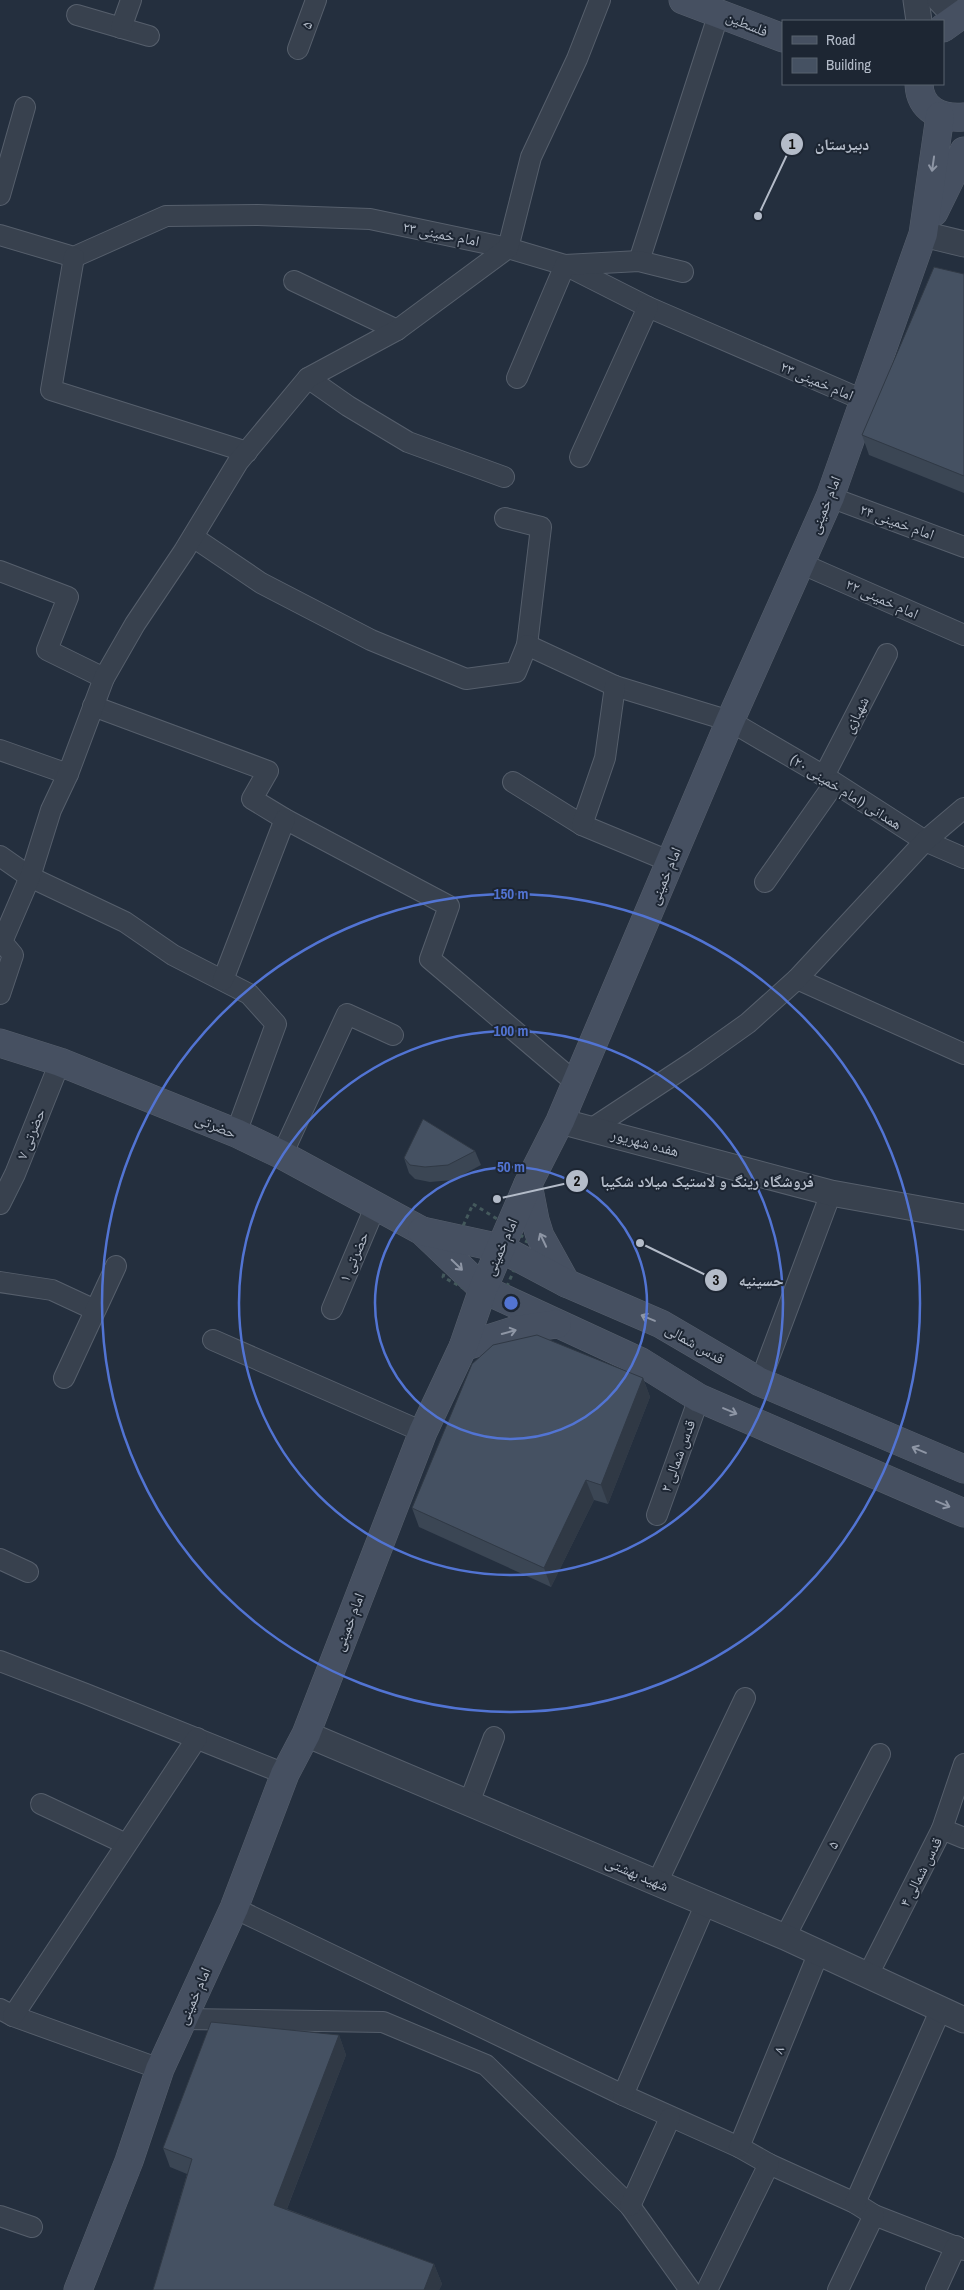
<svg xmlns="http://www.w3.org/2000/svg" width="964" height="2290" font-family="'Archivo Narrow','Noto Naskh Arabic',sans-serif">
	<rect width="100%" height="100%" fill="#242f3e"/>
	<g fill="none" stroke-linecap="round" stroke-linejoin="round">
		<!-- minor casing -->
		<g stroke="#565f6c" stroke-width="22">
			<g id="minor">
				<polyline points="77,15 149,36"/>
				<polyline points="121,28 131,0"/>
				<polyline points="298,49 316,0"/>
				<polyline points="0,195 25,107"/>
				<polyline points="0,235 74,257 166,216 258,215 370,219 508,248 565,265 648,307 863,400"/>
				<polyline points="74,257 51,390 247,452"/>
				<polyline points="639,261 719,13"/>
				<polyline points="294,281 397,330"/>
				<polyline points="308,378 348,406 408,442 504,477"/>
				<polyline points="517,378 565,265 639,261 683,272"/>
				<polyline points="580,457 648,307"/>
				<polyline points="830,497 964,547"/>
				<polyline points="505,518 541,527 527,645"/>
				<polyline points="193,537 261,583 371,640 466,679 516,672 527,645 615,686 730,721 824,776 925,841 964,858"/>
				<polyline points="800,563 964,635"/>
				<polyline points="0,571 68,597 47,650 104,678"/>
				<polyline points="93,706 268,771 252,799 285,819 449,906 430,959 576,1083"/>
				<polyline points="0,750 68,774"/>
				<polyline points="824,776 887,654"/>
				<polyline points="513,782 582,825 671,862"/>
				<polyline points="582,825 605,758 615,686"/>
				<polyline points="0,856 30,877 125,922 173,955 249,994 276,1024 236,1133"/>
				<polyline points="765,882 834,784"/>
				<polyline points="797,979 964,1054"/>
				<polyline points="223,980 285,819"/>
				<polyline points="0,994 13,955 2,942 30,877 51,810 68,774 104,678 135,624 184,551 238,462 308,378 397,330 508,248 531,157 577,59 600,0"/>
				<polyline points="591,1129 696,1060 748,1023 797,979 925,841 964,808"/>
				<polyline points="282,1155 347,1014 393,1035"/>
				<polyline points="0,1204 15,1174 60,1062"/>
				<polyline points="0,1282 52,1290 95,1310"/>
				<polyline points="332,1309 376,1205"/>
				<polyline points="213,1340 423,1432"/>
				<polyline points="64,1378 116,1266"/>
				<polyline points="760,1382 831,1193"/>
				<polyline points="657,1515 699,1398"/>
				<polyline points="0,1559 28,1572"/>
				<polyline points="0,1661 86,1694 285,1774"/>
				<polyline points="469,1803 494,1737"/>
				<polyline points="41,1804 126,1844"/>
				<polyline points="942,1829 964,1838"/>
				<polyline points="657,1883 745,1698"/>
				<polyline points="234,1908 623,2095 739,2147 769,2164 855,2203 874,2215 964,2250"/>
				<polyline points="785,1937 880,1754"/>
				<polyline points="868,1975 942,1829 964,1764"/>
				<polyline points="0,2009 13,2016 160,2069"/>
				<polyline points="13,2016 197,1738"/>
				<polyline points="184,2019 383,2022 486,2065 630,2206 690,2290"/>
				<polyline points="623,2095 706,1903"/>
				<polyline points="739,2147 819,1952"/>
				<polyline points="855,2203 940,2011"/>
				<polyline points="630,2206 670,2118"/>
				<polyline points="0,2216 32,2227"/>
				<polyline points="707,2290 769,2164"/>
				<polyline points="838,2290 874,2215"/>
				<polyline points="936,2290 956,2246"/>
			</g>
		</g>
		<!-- tertiary casing -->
		<g stroke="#565f6c" stroke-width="27">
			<g id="tertiary">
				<polyline points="916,0 919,21"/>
				<polyline points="940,0 956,17"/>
				<polyline points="923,234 964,244"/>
				<polyline points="560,1121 831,1193 964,1217"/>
				<polyline points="306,1734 785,1937 964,2020"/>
			</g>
		</g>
		<!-- secondary casing -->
		<g stroke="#565f6c" stroke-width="29">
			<g id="secondary">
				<polyline points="683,0 783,38"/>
				<polyline points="943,28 964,13"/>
				<path d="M 919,84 C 920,110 941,119 964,117"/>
				<polyline points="934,212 964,151"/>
				<polyline points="0,1043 60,1062 236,1133 282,1155 422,1231 483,1289 641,1362 699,1398 964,1513"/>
				<polyline points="528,1184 535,1220 540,1236 566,1283"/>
				<polyline points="422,1231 500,1248 566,1283 661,1324 760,1382 964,1469"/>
				<polyline points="463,1347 516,1330 557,1324"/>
				<polyline points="78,2290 129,2161 160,2069 234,1908 285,1774 306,1734 423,1432 463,1347 483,1289 528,1184 560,1121 730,721 830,497 923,234 940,116"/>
			</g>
		</g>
		<!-- path -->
		<polygon stroke="#44595c" stroke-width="3" stroke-dasharray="4 4" stroke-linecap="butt" points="473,1204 510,1227 527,1240 498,1307 443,1277 449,1257"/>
		<!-- minor -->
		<use href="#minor" stroke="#38414e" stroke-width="20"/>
		<!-- tertiary -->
		<use href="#tertiary" stroke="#38414e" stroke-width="25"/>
		<!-- secondary -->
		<use href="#secondary" stroke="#465061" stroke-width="28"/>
	</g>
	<!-- wall -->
	<g fill="#3b4654">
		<polygon points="964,274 964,493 869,455 862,435"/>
		<polygon points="475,1151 481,1165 453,1180 430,1182 415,1179 409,1173 404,1158"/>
		<polygon points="643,1378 650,1397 608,1504 594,1500 551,1587 419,1527 412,1508"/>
		<polygon points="339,2035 346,2055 287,2209 434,2264 442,2284 439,2290 153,2290 187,2174 170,2167 163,2148"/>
	</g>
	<!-- shaded-wall -->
	<g fill="#303945">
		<polygon points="643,1378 650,1397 608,1504 601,1485"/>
		<polygon points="586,1480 594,1500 551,1587 544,1568"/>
		<polygon points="339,2035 346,2055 281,2224 274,2205"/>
		<polygon points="434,2264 442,2284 439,2290 424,2290"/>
	</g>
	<!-- building -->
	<g fill="#455162" stroke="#303945">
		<polygon points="934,267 964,274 964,476 862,435"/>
		<polygon points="423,1119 475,1151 448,1165 425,1167 410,1165 404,1158"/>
		<polygon points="537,1335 643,1378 601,1485 586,1480 544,1568 412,1508 472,1364 493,1345"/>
		<polygon points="211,2022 339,2035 274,2205 434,2264 424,2290 153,2290 192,2159 163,2148"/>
	</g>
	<!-- one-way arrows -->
	<defs><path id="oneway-shaft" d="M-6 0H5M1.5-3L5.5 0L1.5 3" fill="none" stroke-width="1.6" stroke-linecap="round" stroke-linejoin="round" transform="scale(1.25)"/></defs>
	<g stroke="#8e96a5">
		<use href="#oneway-shaft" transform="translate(933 164) rotate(98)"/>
		<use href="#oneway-shaft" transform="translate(543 1240) rotate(-115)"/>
		<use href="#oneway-shaft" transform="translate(457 1265) rotate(44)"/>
		<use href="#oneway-shaft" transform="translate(648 1318) rotate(-157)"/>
		<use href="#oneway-shaft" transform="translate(509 1332) rotate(-16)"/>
		<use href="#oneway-shaft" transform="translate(730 1411) rotate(23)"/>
		<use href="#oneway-shaft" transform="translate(919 1450) rotate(-157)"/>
		<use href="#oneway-shaft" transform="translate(943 1504) rotate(23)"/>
	</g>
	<!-- distance rings -->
	<g fill="none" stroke="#5274d3" stroke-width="2.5">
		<circle cx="511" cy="1303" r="136"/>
		<circle cx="511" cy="1303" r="272"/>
		<circle cx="511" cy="1303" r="409"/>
	</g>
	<g text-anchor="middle" stroke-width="4" stroke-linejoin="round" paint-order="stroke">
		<!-- street labels -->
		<g font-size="15" fill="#b4bcc9" stroke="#1d2633">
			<text transform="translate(747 24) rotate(22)" y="5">فلسطین</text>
			<text transform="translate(307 25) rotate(-70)" y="5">۵</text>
			<text transform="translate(441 234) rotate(11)" y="5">امام خمینی ۲۳</text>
			<text transform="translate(817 381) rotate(23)" y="5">امام خمینی ۲۳</text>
			<text transform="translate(825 505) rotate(-68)" y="5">امام خمینی</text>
			<text transform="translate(897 522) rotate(20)" y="5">امام خمینی ۲۴</text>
			<text transform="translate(882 599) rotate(24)" y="5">امام خمینی ۲۲</text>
			<text transform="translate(856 715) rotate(-63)" y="5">شهبازی</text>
			<text transform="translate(846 792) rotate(32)" y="5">همدانی (امام خمینی ۲۰)</text>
			<text transform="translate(665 876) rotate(-67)" y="5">امام خمینی</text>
			<text transform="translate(216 1126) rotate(22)" y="5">حضرتی</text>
			<text transform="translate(31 1134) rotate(-68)" y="5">حضرتی ۷</text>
			<text transform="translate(645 1143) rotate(15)" y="5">هفده شهریور</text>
			<text transform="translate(501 1247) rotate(-66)" y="5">امام خمینی</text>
			<text transform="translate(354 1257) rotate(-67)" y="5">حضرتی ۱</text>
			<text transform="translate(695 1344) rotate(30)" y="5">قدس شمالی</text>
			<text transform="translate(678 1456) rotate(-70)" y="5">قدس شمالی ۲</text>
			<text transform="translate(349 1622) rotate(-69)" y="5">امام خمینی</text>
			<text transform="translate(833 1845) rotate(-62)" y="5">۵</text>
			<text transform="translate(921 1872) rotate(-63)" y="5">قدس شمالی ۴</text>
			<text transform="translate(637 1874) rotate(23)" y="5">شهید بهشتی</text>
			<text transform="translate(194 1996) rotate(-66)" y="5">امام خمینی</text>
			<text transform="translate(779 2050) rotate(-68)" y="5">۸</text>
		</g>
	</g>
	<circle cx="511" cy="1303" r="8" fill="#5274d3" stroke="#1d2633" stroke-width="2.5"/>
	<g font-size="15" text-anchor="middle" font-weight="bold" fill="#5274d3" stroke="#1d2633" stroke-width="4" stroke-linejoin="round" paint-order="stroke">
		<text x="511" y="899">150 m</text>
		<text x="511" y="1036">100 m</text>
		<text x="511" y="1172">50 m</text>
	</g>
	<!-- callouts -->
	<path fill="none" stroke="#b4bcc9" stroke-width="2" d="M758 216L792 144M497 1199L577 1181M640 1243L716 1280"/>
	<g fill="#b4bcc9" stroke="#1d2633" stroke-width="2">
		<circle cx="758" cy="216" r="5"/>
		<circle cx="497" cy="1199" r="5"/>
		<circle cx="640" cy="1243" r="5"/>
		<circle cx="792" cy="144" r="12"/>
		<circle cx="577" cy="1181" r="12"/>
		<circle cx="716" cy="1280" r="12"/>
	</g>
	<g font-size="15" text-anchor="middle" font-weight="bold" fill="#111">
		<text x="792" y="149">1</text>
		<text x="577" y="1186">2</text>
		<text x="716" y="1285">3</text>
	</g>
	<g font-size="16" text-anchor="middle" font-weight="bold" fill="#b4bcc9" stroke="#1d2633" stroke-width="4" stroke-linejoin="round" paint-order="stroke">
		<text x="842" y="150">دبیرستان</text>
		<text x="707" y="1187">فروشگاه رینگ و لاستیک میلاد شکیبا</text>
		<text x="761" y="1286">حسینیه</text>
	</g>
	<!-- legend -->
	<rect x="782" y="20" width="162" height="65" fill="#1d2633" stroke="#59626f"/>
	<rect x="792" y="36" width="25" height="8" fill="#465061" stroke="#59626f"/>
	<text x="826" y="45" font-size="15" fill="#b4bcc9">Road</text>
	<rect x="792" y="58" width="25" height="15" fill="#455162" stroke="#59626f"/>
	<text x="826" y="70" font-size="15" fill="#b4bcc9">Building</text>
</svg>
